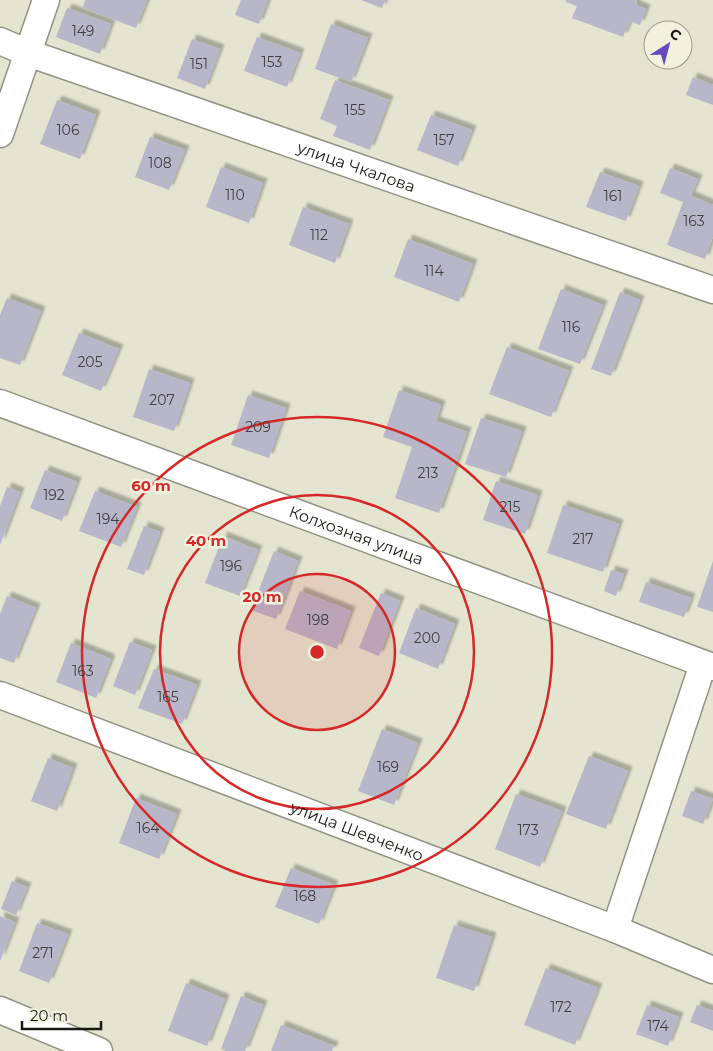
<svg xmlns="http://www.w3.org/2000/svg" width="713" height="1051" font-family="Montserrat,sans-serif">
	<defs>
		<filter id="shadow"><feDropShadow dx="4.5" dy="-4.5" stdDeviation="1" flood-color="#0004"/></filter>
	</defs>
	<rect width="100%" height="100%" fill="#e3e5d1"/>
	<!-- building -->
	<g fill="#b8b6c9" filter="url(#shadow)">
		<polygon points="85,0 147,0 136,28 83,8"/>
		<polygon points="241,0 268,0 259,24 235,15"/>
		<polygon points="361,0 385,0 382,8"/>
		<polygon points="566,0 637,0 636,5 646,9 640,25 630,21 623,37 572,18 577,6 566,2"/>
		<polygon points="67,8 111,24 100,54 56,37"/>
		<polygon points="331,24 368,38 351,82 315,69"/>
		<polygon points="257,37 300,53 287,87 244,71"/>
		<polygon points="192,39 220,49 205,89 177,78"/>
		<polygon points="693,77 713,85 713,105 686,95"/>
		<polygon points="335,80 389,100 370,150 333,136 337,126 320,119"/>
		<polygon points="57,100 96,115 80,159 40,144"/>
		<polygon points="431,115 472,130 458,166 417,150"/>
		<polygon points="150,137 185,150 169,190 135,177"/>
		<polygon points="221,167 263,183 249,223 206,207"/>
		<polygon points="670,168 698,179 691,196 713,205 713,236 705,259 667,245 683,202 660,193"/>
		<polygon points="600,172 639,186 626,221 586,207"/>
		<polygon points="303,207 349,224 335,263 289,245"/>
		<polygon points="408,239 473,264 459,302 394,277"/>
		<polygon points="561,289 603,305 580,364 538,349"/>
		<polygon points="620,292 640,300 611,376 591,369"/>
		<polygon points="7,298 41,311 20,365 0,358 0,315"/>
		<polygon points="79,333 119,349 101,391 62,375"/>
		<polygon points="507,347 569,371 551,417 489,394"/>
		<polygon points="149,369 190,383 174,431 133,417"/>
		<polygon points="399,390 441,405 436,421 467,432 439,513 395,498 412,447 383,437"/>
		<polygon points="248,395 286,408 269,458 231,445"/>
		<polygon points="481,418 522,431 506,477 465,464"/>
		<polygon points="45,470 77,482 62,521 30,508"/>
		<polygon points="496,481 538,495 525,534 483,520"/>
		<polygon points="7,487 20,492 0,545 0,506"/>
		<polygon points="95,491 137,507 121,547 79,531"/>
		<polygon points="563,505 619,524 603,572 547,553"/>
		<polygon points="144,526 160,532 144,575 127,569"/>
		<polygon points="223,536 258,550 240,596 205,583"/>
		<polygon points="274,551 298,561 276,619 251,610"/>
		<polygon points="713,561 713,612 697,607"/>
		<polygon points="611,570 624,574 616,596 604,591"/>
		<polygon points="646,582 691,598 684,617 639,602"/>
		<polygon points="300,591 351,611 337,649 285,629"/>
		<polygon points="381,593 400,601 379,656 359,648"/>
		<polygon points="7,596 36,608 14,663 0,658 0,614"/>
		<polygon points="416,608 455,624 438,669 399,653"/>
		<polygon points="130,642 152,650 135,695 113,686"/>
		<polygon points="71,643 111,659 96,698 56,682"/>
		<polygon points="154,669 197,685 182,724 138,708"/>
		<polygon points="382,729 418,743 394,805 358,791"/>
		<polygon points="589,756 628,771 606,829 566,814"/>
		<polygon points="48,758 73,768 57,811 31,801"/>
		<polygon points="691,791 713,799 703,824 682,816"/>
		<polygon points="516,794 562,811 540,867 495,849"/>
		<polygon points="136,798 177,814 159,859 119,843"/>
		<polygon points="291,868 334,885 319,924 275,907"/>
		<polygon points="12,881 27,887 16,915 1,909"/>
		<polygon points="0,916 15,922 0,961"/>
		<polygon points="37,923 68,934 49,983 19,971"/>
		<polygon points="454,925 492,937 474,991 436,978"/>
		<polygon points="546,968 598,988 575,1045 524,1025"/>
		<polygon points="186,983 225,999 207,1046 168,1031"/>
		<polygon points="241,996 263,1005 245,1051 226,1051 221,1049"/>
		<polygon points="647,1005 679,1017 668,1046 636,1034"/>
		<polygon points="697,1005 713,1011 713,1031 690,1022"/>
		<polygon points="281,1025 334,1046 332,1051 271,1051"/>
	</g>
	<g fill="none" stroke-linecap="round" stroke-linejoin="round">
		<!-- minor casing -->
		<g stroke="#929382" stroke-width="29">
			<g id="minor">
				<path id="s1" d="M 0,41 L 28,53 L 713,290"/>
				<polyline points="0,134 46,0"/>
				<path id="s2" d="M 0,403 L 713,667"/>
				<path id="s3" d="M 0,695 L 615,929 L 713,970"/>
				<polyline points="615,929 703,664"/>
				<polyline points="0,1010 99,1051"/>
			</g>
		</g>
		<!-- minor -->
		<use href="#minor" stroke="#fff" stroke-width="26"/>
	</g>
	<!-- distance rings -->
	<circle cx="317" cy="652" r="78" fill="#d62828" fill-opacity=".12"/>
	<g fill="none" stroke="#d62828" stroke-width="2.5">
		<circle cx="317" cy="652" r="78"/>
		<circle cx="317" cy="652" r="157"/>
		<circle cx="317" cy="652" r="235"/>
	</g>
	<g text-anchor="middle" stroke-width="5" stroke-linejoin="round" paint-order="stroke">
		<!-- number labels -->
		<g font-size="14" fill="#414040">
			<text x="83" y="36">149</text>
			<text x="272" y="67">153</text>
			<text x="199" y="69">151</text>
			<text x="355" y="115">155</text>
			<text x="68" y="135">106</text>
			<text x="444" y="145">157</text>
			<text x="160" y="168">108</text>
			<text x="235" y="200">110</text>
			<text x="613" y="201">161</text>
			<text x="694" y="226">163</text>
			<text x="319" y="240">112</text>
			<text x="434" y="276">114</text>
			<text x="571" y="332">116</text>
			<text x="90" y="367">205</text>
			<text x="162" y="405">207</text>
			<text x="258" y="432">209</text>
			<text x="428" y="478">213</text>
			<text x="54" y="500">192</text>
			<text x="510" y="512">215</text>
			<text x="108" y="524">194</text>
			<text x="583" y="544">217</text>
			<text x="231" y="571">196</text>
			<text x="318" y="625">198</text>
			<text x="427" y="643">200</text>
			<text x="83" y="676">163</text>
			<text x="168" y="702">165</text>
			<text x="388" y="772">169</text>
			<text x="148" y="833">164</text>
			<text x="528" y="835">173</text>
			<text x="305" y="901">168</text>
			<text x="43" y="958">271</text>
			<text x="561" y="1012">172</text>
			<text x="658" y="1031">174</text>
		</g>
		<!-- street labels -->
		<g font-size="16" fill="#191913" stroke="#f0f2de">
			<text dy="6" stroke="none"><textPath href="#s1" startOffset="378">улица Чкалова</textPath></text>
			<text dy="6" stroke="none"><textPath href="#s2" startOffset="380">Колхозная улица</textPath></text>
			<text dy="6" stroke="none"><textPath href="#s3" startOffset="382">улица Шевченко</textPath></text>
		</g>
	</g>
	<circle cx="317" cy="652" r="8" fill="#d62828" stroke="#f0f2de" stroke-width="2.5"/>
	<g font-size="15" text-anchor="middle" font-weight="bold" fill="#d62828" stroke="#f0f2de" stroke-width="5" stroke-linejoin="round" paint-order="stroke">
		<text x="151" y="491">60 m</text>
		<text x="206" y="546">40 m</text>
		<text x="262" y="602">20 m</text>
	</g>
	<!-- north arrow -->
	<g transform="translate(668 45) rotate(36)"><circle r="24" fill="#f0f2de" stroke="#9a9b8d"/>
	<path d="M0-4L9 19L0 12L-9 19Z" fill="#6749c2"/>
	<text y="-8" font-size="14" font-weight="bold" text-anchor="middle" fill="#191913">С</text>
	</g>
	<!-- scale -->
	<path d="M22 1021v8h79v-8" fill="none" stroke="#191913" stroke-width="2.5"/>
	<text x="30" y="1021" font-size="15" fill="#191913" stroke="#f0f2de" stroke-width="4" paint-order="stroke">20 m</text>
</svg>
